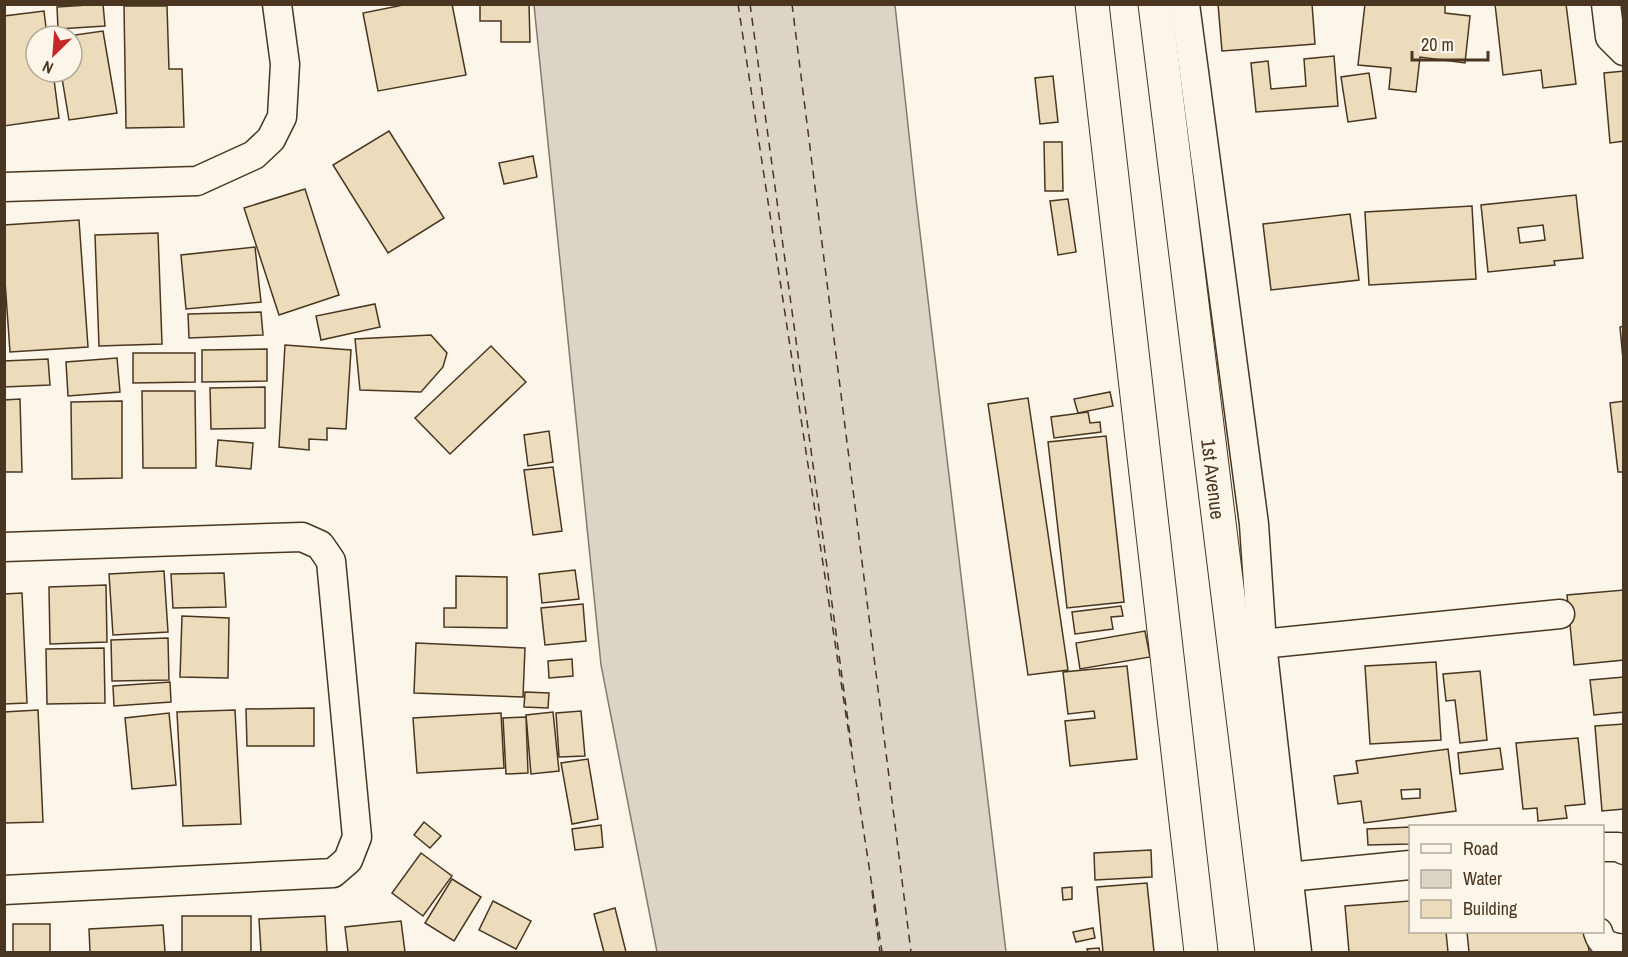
<svg xmlns="http://www.w3.org/2000/svg" width="1628" height="957" font-family="'Archivo Narrow',sans-serif">
	<rect width="100%" height="100%" fill="#fbf6e9"/>
	<!-- water -->
	<polygon fill="#dcd4c6" stroke="#887966" stroke-width="1.5" points="534,5 895,5 916,199 1006,952 657,952 601,665"/>
	<g fill="none" stroke-linecap="round" stroke-linejoin="round">
		<!-- ferry -->
		<g stroke="#4a3520" stroke-width="1.5" stroke-dasharray="8 6" stroke-linecap="butt">
			<polyline points="738,4 882,952"/>
			<polyline points="750,4 852,750"/>
			<polyline points="792,4 911,952"/>
			<polyline points="872,891 880,952"/>
		</g>
	</g>
	<!-- building -->
	<g fill="#ecdcbc" stroke="#4a3520" stroke-width="1.5" fill-rule="evenodd">
		<polygon points="103,4 105,26 58,29 57,7"/>
		<polygon points="408,4 452,4 466,75 378,91 363,13"/>
		<polygon points="480,4 529,4 530,42 501,42 501,21 480,21"/>
		<polygon points="1218,4 1312,4 1315,44 1222,51"/>
		<polygon points="1365,4 1445,4 1445,13 1470,16 1465,63 1420,57 1416,92 1389,89 1391,68 1358,65"/>
		<polygon points="1495,4 1566,4 1576,84 1543,88 1541,70 1503,75"/>
		<polygon points="124,6 167,6 169,69 182,69 184,127 126,128"/>
		<polygon points="44,11 47,36 36,36 36,72 53,72 59,118 4,126 4,16"/>
		<polygon points="103,31 117,113 69,120 61,72 72,72 72,36 68,36"/>
		<polygon points="1334,56 1338,106 1256,112 1251,63 1268,61 1271,89 1306,86 1304,59"/>
		<polygon points="1624,71 1624,141 1610,143 1604,73"/>
		<polygon points="1369,73 1376,118 1348,122 1341,77"/>
		<polygon points="1053,76 1058,122 1040,124 1035,78"/>
		<polygon points="389,131 444,218 388,253 333,165"/>
		<polygon points="1044,142 1062,142 1063,191 1045,191"/>
		<polygon points="533,156 537,177 504,184 499,163"/>
		<polygon points="305,189 339,295 279,315 244,208"/>
		<path d="M 1576,195 L 1583,258 L 1554,261 L 1555,265 L 1488,272 L 1481,205 ZM 1543,225 L 1545,240 L 1520,243 L 1518,228 Z"/>
		<polygon points="1068,199 1076,252 1058,255 1050,201"/>
		<polygon points="1472,206 1476,279 1369,285 1365,212"/>
		<polygon points="1350,214 1359,280 1271,290 1263,224"/>
		<polygon points="79,220 88,347 10,352 4,267 4,225"/>
		<polygon points="158,233 162,344 99,346 95,235"/>
		<polygon points="255,247 261,302 186,309 181,255"/>
		<polygon points="375,304 380,327 321,340 316,316"/>
		<polygon points="261,312 263,335 189,338 188,314"/>
		<polygon points="1624,326 1624,370 1620,327"/>
		<polygon points="431,335 447,353 443,367 421,392 360,390 355,339"/>
		<polygon points="285,345 351,350 346,429 327,428 327,440 309,439 309,450 279,447"/>
		<polygon points="491,346 526,382 450,454 415,418"/>
		<polygon points="267,349 267,381 202,382 202,350"/>
		<polygon points="133,353 195,353 195,382 133,383"/>
		<polygon points="117,358 120,392 68,396 66,362"/>
		<polygon points="48,359 50,385 4,387 4,361"/>
		<polygon points="265,387 265,428 211,429 210,388"/>
		<polygon points="142,391 195,391 196,468 143,468"/>
		<polygon points="1110,392 1113,406 1078,413 1074,399"/>
		<polygon points="1028,398 1068,670 1028,675 988,404"/>
		<polygon points="20,399 22,472 4,472 4,400"/>
		<polygon points="122,401 122,478 72,479 71,402"/>
		<polygon points="1624,401 1624,472 1618,472 1610,403"/>
		<polygon points="1088,412 1090,423 1100,422 1101,432 1054,438 1051,417"/>
		<polygon points="549,431 553,462 528,466 524,435"/>
		<polygon points="1106,436 1124,602 1067,608 1048,442"/>
		<polygon points="218,440 253,443 251,469 216,466"/>
		<polygon points="553,467 562,531 533,535 524,470"/>
		<polygon points="575,570 579,599 542,603 539,574"/>
		<polygon points="164,571 168,632 113,635 109,574"/>
		<polygon points="224,573 226,607 173,608 171,574"/>
		<polygon points="456,576 507,577 507,628 444,627 444,608 456,608"/>
		<polygon points="106,585 107,642 50,644 49,587"/>
		<polygon points="1624,590 1624,660 1574,665 1567,595"/>
		<polygon points="22,593 27,703 4,704 4,594"/>
		<polygon points="583,604 586,641 545,645 541,608"/>
		<polygon points="1121,606 1123,616 1111,617 1113,629 1075,634 1072,612"/>
		<polygon points="182,616 229,618 228,678 180,677"/>
		<polygon points="1145,631 1150,657 1080,669 1076,643"/>
		<polygon points="168,638 169,680 112,681 111,640"/>
		<polygon points="416,643 525,648 523,697 414,693"/>
		<polygon points="104,648 105,703 47,704 46,649"/>
		<polygon points="572,659 573,676 549,678 548,661"/>
		<polygon points="1436,662 1441,740 1370,744 1365,666"/>
		<polygon points="1127,666 1137,759 1070,766 1065,721 1095,718 1094,711 1068,714 1063,672"/>
		<polygon points="1480,671 1487,740 1460,743 1455,700 1446,701 1443,674"/>
		<polygon points="1624,677 1624,712 1594,715 1590,680"/>
		<polygon points="170,682 171,702 114,706 113,686"/>
		<polygon points="525,692 549,693 548,708 524,707"/>
		<polygon points="314,708 314,746 247,746 246,709"/>
		<polygon points="38,710 43,822 4,823 4,712"/>
		<polygon points="235,710 241,824 183,826 177,712"/>
		<polygon points="581,711 585,756 559,757 556,713"/>
		<polygon points="553,712 559,771 531,774 526,715"/>
		<polygon points="169,713 176,785 132,789 125,718"/>
		<polygon points="501,713 504,768 417,773 413,718"/>
		<polygon points="526,717 528,773 506,774 503,718"/>
		<polygon points="1624,724 1624,809 1602,811 1595,726"/>
		<polygon points="1578,738 1585,804 1565,806 1567,818 1538,821 1537,808 1523,809 1516,743"/>
		<polygon points="1500,748 1503,769 1460,774 1458,753"/>
		<path d="M 1448,749 L 1456,811 L 1364,823 L 1361,801 L 1338,804 L 1334,776 L 1358,773 L 1356,761 ZM 1420,789 L 1420,798 L 1402,799 L 1401,790 Z"/>
		<polygon points="588,759 598,819 572,824 561,763"/>
		<polygon points="424,822 441,836 430,848 414,835"/>
		<polygon points="601,825 603,847 575,850 572,829"/>
		<polygon points="1410,827 1410,844 1368,845 1367,829"/>
		<polygon points="1151,850 1152,877 1095,880 1094,853"/>
		<polygon points="421,853 452,876 423,916 392,893"/>
		<polygon points="452,879 481,897 454,941 425,923"/>
		<polygon points="1147,883 1154,952 1103,952 1097,887"/>
		<polygon points="1072,887 1072,899 1063,900 1062,888"/>
		<polygon points="493,901 531,921 516,949 479,930"/>
		<polygon points="1410,901 1410,932 1446,932 1448,952 1349,952 1345,906"/>
		<polygon points="615,908 626,952 604,952 594,914"/>
		<rect x="182" y="916" width="69" height="36"/>
		<polygon points="325,916 327,952 261,952 259,919"/>
		<polygon points="401,921 405,952 348,952 345,927"/>
		<rect x="13" y="924" width="37" height="28"/>
		<polygon points="163,925 165,952 90,952 89,929"/>
		<polygon points="1093,928 1095,938 1076,942 1073,932"/>
		<polygon points="1467,932 1587,932 1589,952 1469,952"/>
		<polygon points="1099,948 1100,952 1088,952 1087,949"/>
	</g>
	<g fill="none" stroke-linecap="round" stroke-linejoin="round">
		<!-- minor casing -->
		<g stroke="#4a3520" stroke-width="31">
			<g id="minor">
				<polyline points="1185,4 1254,524 1262,644 1297,952"/>
				<polyline points="1606,4 1610,37 1624,51"/>
				<polyline points="4,187 197,181 254,155 271,139 282,117 285,64 277,4"/>
				<polyline points="4,547 302,537 320,545 331,561 357,837 348,860 333,873 4,890"/>
				<polyline points="1262,644 1560,614"/>
				<polyline points="1602,847 1618,847 1624,850"/>
				<polyline points="1288,877 1410,865"/>
				<path d="M 1598,932 C 1602,946 1610,947 1624,949"/>
			</g>
		</g>
		<!-- major casing -->
		<g stroke="#4a3520" stroke-width="35">
			<g id="major">
				<polyline points="1092,4 1201,952"/>
				<polyline points="1155,4 1272,952"/>
			</g>
		</g>
		<!-- minor -->
		<use href="#minor" stroke="#fbf6e9" stroke-width="28"/>
		<!-- major -->
		<use href="#major" stroke="#fbf6e9" stroke-width="33"/>
	</g>
	<g text-anchor="middle" stroke-width="4.5" stroke-linejoin="round" paint-order="stroke">
		<!-- street labels -->
		<g font-size="20" fill="#4a3520" stroke="#fbf6e9">
			<text transform="translate(1213 479) rotate(83)" y="7">1st Avenue</text>
		</g>
	</g>
	<!-- border -->
	<rect width="1628" height="957" fill="none" stroke="#4a3520" stroke-width="12"/>
	<!-- legend -->
	<rect x="1409" y="825" width="195" height="108" fill="#fbf6e9" stroke="#b4a999" stroke-width="1.5"/>
	<rect x="1421" y="844" width="30" height="9" fill="#fbf6e9" stroke="#b4a999" stroke-width="1.5"/>
	<text x="1463" y="855" font-size="18" fill="#4a3520">Road</text>
	<rect x="1421" y="870" width="30" height="18" fill="#dcd4c6" stroke="#b4a999" stroke-width="1.5"/>
	<text x="1463" y="885" font-size="18" fill="#4a3520">Water</text>
	<rect x="1421" y="900" width="30" height="18" fill="#ecdcbc" stroke="#b4a999" stroke-width="1.5"/>
	<text x="1463" y="915" font-size="18" fill="#4a3520">Building</text>
	<!-- north arrow -->
	<g transform="translate(54 54) rotate(205)"><circle r="28" fill="#fbf6e9" stroke="#b4a999" stroke-width="1.5"/>
	<path d="M0-4.5L10 22L0 15L-10 22Z" fill="#c62828"/>
	<text y="-9" font-size="16" font-weight="bold" text-anchor="middle" fill="#4a3520">N</text>
	</g>
	<!-- scale -->
	<path d="M1412 51v9h76v-9" fill="none" stroke="#4a3520" stroke-width="3"/>
	<text x="1421" y="51" font-size="18" fill="#4a3520" stroke="#fbf6e9" stroke-width="4.5" paint-order="stroke">20 m</text>
</svg>
